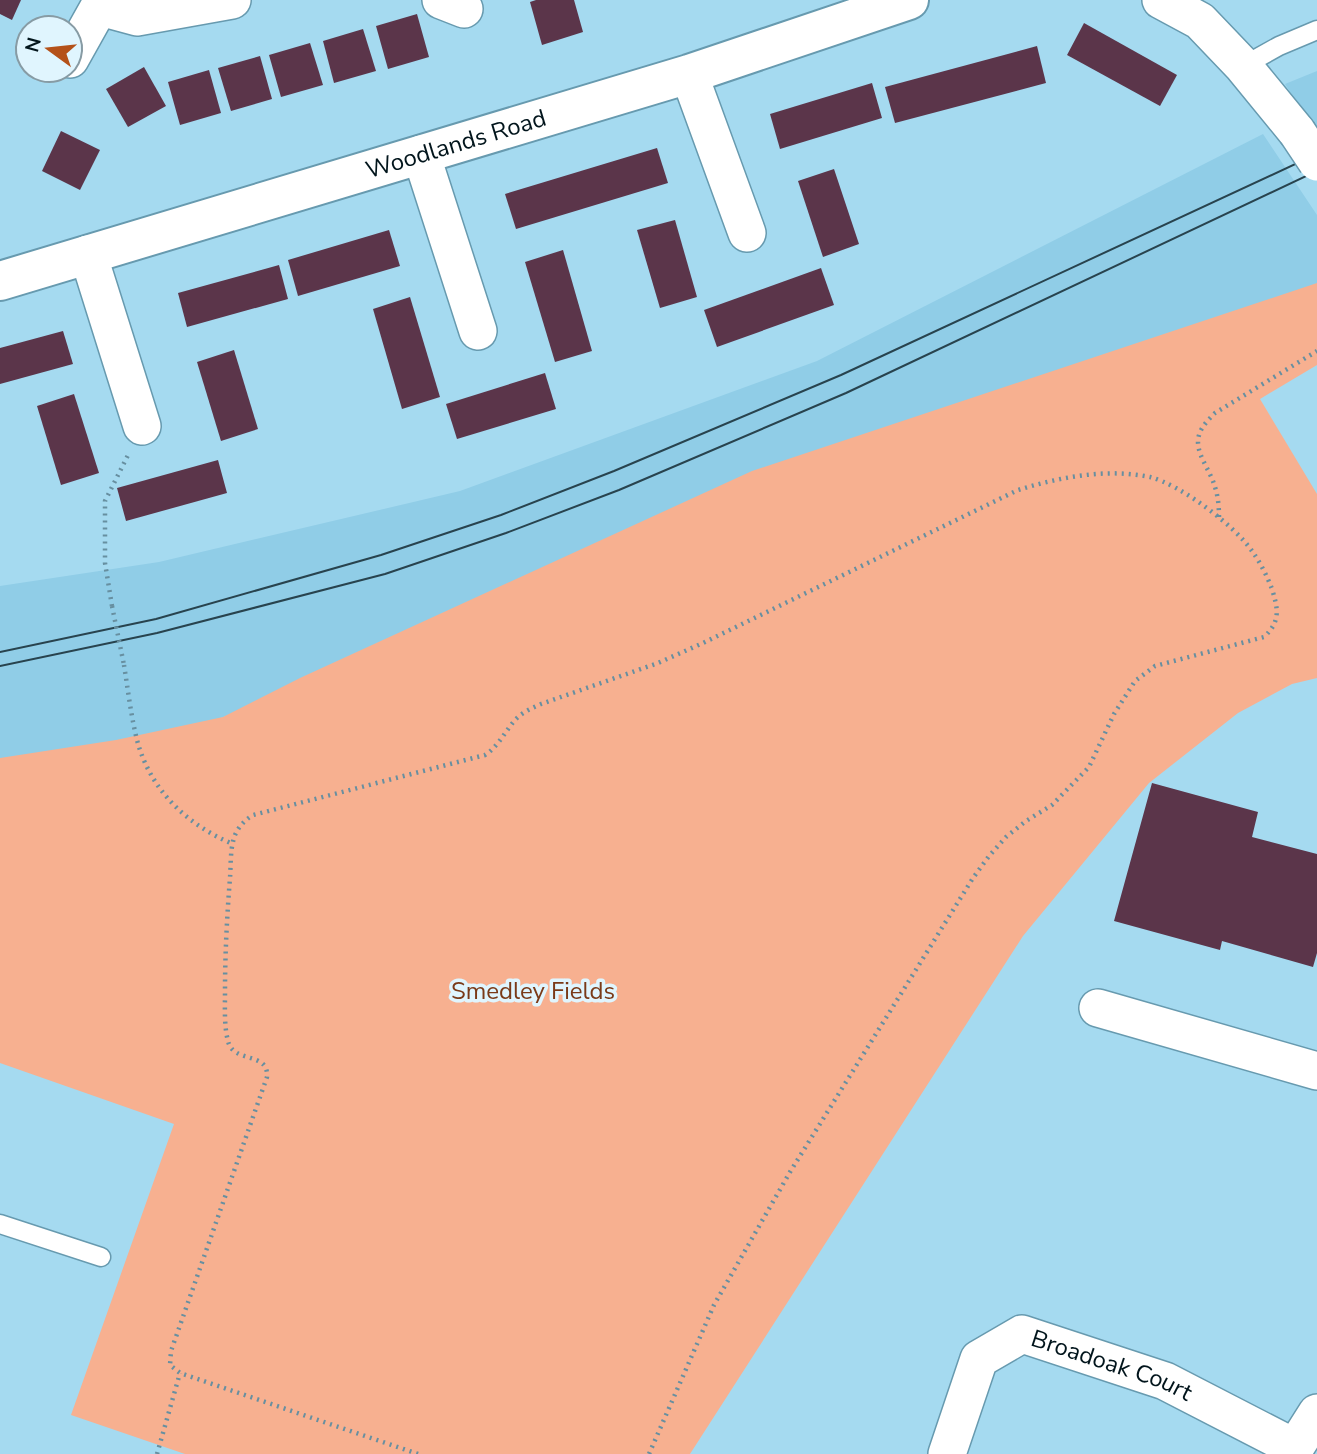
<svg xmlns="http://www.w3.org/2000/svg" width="1317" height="1454" font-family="'Nunito Sans',sans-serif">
	<rect width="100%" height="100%" fill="#a5daf0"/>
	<!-- built -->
	<g fill="#90cde7">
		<polygon points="1317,71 1317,134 1285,84"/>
		<polygon points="1263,134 1317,215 1317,299 1293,324 0,799 0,586 159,562 460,491 817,361"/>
	</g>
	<!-- green -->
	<polygon fill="#f7b090" points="1317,283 1317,365 1260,399 1317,494 1317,678 1292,684 1238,713 1149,783 1023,936 690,1454 185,1454 71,1415 174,1124 0,1063 0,758 116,740 223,717 300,678 752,471"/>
	<!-- building -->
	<g fill="#5b354a">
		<polygon points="0,0 21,0 12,20 0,14"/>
		<polygon points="536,0 574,0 583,32 542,45 530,2"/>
		<polygon points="417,14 429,57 388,69 376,26"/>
		<polygon points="1084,23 1177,75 1160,106 1067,55"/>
		<polygon points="363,29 376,71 334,83 323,41"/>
		<polygon points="310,43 323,85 281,97 269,55"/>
		<polygon points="1037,46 1046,83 895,123 885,87"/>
		<polygon points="260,56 272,99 231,111 218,68"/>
		<polygon points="144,67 166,106 128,127 106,89"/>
		<polygon points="209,70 221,113 180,125 168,82"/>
		<polygon points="872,83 882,118 780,149 770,114"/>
		<polygon points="61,131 100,150 80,190 42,171"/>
		<polygon points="657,148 668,183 516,229 505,194"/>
		<polygon points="834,169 859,244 823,257 798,181"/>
		<polygon points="675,220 697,297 660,308 637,230"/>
		<polygon points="389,230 400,266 298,296 288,260"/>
		<polygon points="563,250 592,351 555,362 525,262"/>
		<polygon points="279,265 288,299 187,327 178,293"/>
		<polygon points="821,268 834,305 717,347 704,310"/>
		<polygon points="410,297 440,397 402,409 373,309"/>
		<polygon points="63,331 73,364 0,384 0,348"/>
		<polygon points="234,350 258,429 221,441 197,362"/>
		<polygon points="545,373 556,409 457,439 446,404"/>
		<polygon points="74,394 99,473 61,485 37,406"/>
		<polygon points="218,460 227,493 126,521 117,488"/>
		<polygon points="1152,783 1258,812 1252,837 1317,854 1317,953 1313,967 1222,941 1220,950 1114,921"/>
	</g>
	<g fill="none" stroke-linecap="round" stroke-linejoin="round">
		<!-- service casing -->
		<g stroke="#679aaf" stroke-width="21">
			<g id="service">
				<polyline points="1243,66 1279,46 1317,30"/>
				<polyline points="0,1224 101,1257"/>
			</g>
		</g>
		<!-- minor casing -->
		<g stroke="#679aaf" stroke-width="40">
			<g id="minor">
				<polyline points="441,0 464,9"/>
				<polyline points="1161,0 1200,21 1243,66 1297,132"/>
				<polyline points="100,7 137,17 232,0"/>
				<polyline points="70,59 103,0"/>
				<polyline points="689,74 747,233"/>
				<polyline points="421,154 478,331"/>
				<polyline points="88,254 142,426"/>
				<polyline points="1098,1008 1317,1071"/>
				<path id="s1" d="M 947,1454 L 979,1359 L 1022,1334 L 1165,1381 L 1295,1448"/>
				<polyline points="1291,1454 1317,1413"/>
			</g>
		</g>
		<!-- tertiary casing -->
		<g stroke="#679aaf" stroke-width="42">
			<g id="tertiary">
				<path id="s2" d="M 0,281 L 689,74 L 909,0"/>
			</g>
		</g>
		<!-- path -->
		<g stroke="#678fa0" stroke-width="4.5" stroke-dasharray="2 5" stroke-linecap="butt">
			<path d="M 1219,517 C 1219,506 1218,495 1214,484 C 1210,471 1198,456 1198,442 C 1198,430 1207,421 1215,413 L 1317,351"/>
			<polyline points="112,606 105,563 105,501 128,455"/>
			<path d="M 124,665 C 128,690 131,716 137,740 C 150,790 187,825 233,844"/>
			<polyline points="157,1454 180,1373"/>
			<path d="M 418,1454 L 180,1373 L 170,1365 L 171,1351 L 267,1077 C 269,1051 233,1064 228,1041 C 224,1026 225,1008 225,992 C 225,954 227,916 230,878 C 231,864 230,848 235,835 C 239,826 245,820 253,815 L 485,755 C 499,746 505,731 516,719 C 523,712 532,708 541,704 L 658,663 L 703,643 L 1018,490 C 1060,477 1107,468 1150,477 C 1181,485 1234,525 1252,551 C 1260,562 1267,576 1272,589 C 1278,609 1281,621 1264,637 L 1155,666 L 1135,681 L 1114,714 L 1089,767 L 1052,805 L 1026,821 L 1006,837 L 989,856 L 973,878 L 790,1172 L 714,1305 L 649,1454"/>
		</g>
		<!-- service -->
		<use href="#service" stroke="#fff" stroke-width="18"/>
		<!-- minor -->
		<use href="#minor" stroke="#fff" stroke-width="37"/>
		<!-- tertiary -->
		<use href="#tertiary" stroke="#fff" stroke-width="38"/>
		<!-- tram -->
		<g stroke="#28434e" stroke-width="2">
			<polyline points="0,652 156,619 381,555 501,515 614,471 841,375 1317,154"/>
			<polyline points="0,666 157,633 385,574 506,533 619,490 846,393 1317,171"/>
		</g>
		<!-- minor-bridge casing -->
		<g stroke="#679aaf" stroke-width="40" stroke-linecap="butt">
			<polyline id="minor-bridge" points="1297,132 1317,162"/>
		</g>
		<!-- path-bridge -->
		<polyline stroke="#678fa0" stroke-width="4.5" stroke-dasharray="2 5" stroke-linecap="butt" points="112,606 124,665"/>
		<!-- minor-bridge -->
		<use href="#minor-bridge" stroke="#fff" stroke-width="37"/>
	</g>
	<g text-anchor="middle" stroke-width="7" stroke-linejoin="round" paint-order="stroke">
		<!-- street labels -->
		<g font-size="24" fill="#02151c" stroke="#e0f5fe">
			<text dy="8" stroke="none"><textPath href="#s2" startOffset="476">Woodlands Road</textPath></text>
			<text dy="8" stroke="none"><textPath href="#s1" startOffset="245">Broadoak Court</textPath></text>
		</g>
		<!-- park labels -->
		<g font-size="24" fill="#7a3a18" stroke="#e0f5fe">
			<text x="533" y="999">Smedley Fields</text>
		</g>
	</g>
	<!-- north arrow -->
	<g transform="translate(49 49) rotate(285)"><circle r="33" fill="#e0f5fe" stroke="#879ba4" stroke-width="2"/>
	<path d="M0-5L12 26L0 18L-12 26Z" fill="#b45119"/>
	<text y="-10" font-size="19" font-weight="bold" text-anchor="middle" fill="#02151c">N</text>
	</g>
</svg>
